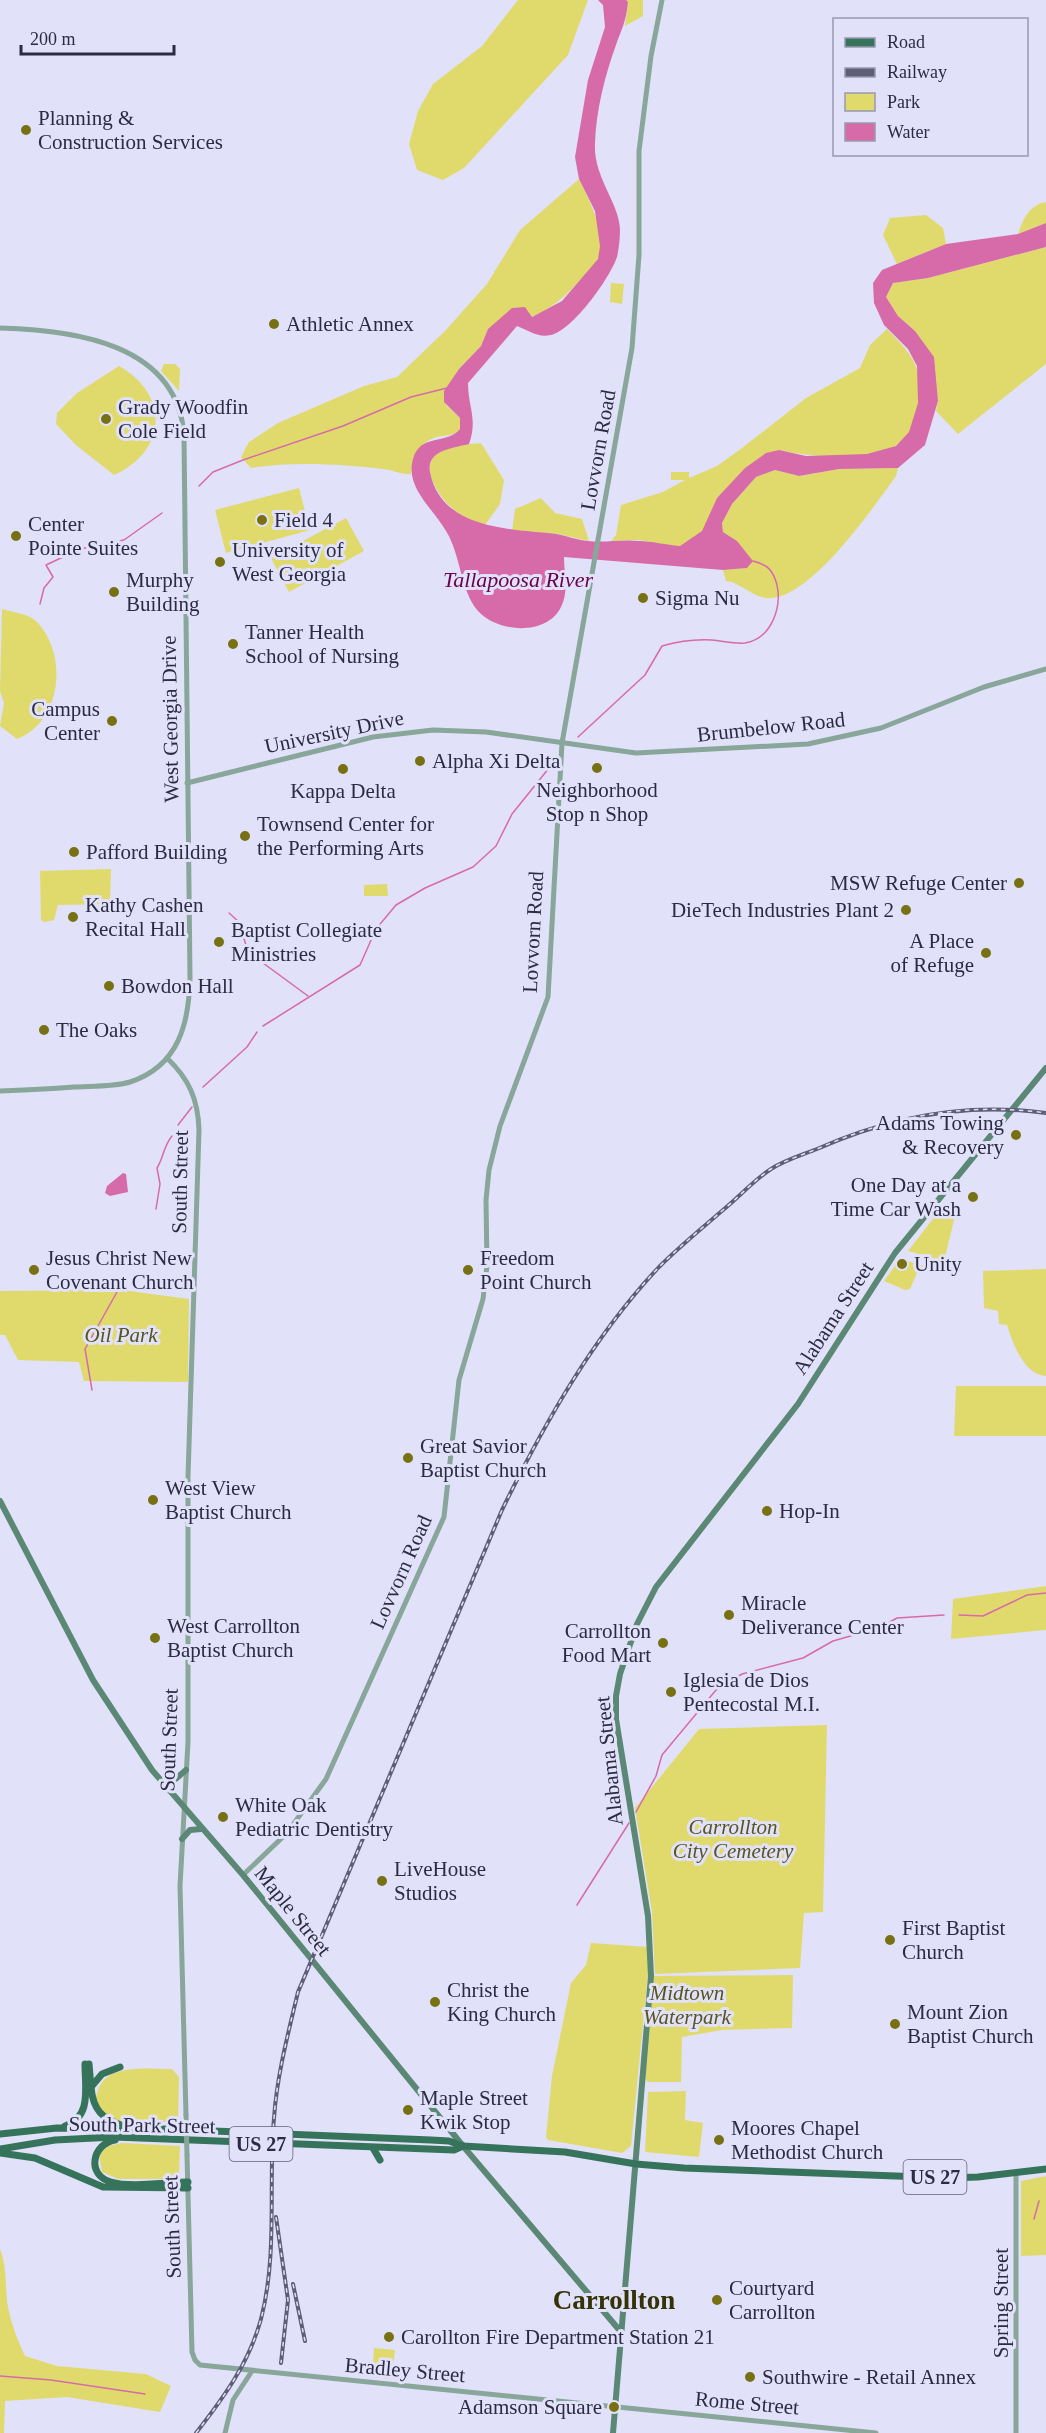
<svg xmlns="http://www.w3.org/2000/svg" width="1046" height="2433" font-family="'Times New Roman',serif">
	<rect width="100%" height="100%" fill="#e1e1fa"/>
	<!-- green -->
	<g fill="#e0da6d">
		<polygon points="518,0 588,0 568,55 464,168 443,180 417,170 409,144 418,111 433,84 482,46"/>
		<polygon points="626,0 643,0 643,16 625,26 628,3"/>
		<path d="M 579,179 C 589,199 608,236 598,259 C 594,266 585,274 580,280 C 549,315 531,318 488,329 L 481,346 L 459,369 L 446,405 L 460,418 L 460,429 C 455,435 450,435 442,436 C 419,440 415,454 411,474 C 402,475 393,470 383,469 C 344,464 290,461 251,468 L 241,457 L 249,442 L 278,423 L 364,386 L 397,377 L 445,331 L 487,284 L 520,230 Z"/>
		<path d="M 1046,202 L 1046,223 L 1018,234 C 1023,219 1029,205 1046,202 Z"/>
		<polygon points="926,215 943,228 946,244 897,264 883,235 890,218"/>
		<polygon points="1046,247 1046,364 958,434 936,411 938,401 915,331 898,316 886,297 893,283 928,278"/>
		<polygon points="611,283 624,284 622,304 610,302"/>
		<path d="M 887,329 C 912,355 924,366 918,405 C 916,417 913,430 904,439 C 881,464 809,457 779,450 L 717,498 L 703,531 L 680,547 L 638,540 L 611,541 L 616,535 L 621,505 L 663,492 L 685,480 L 671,480 L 671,472 L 689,472 L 689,478 L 717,466 L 742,448 L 806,398 L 860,368 L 870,345 Z"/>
		<polygon points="164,364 175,364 180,369 179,391 161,371"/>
		<path d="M 119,366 C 170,395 167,451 114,475 L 76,445 L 56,424 L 57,413 L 77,393 Z"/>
		<path d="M 481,443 L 504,480 L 500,504 L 485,525 C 473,521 462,517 452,508 C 437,495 415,461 444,449 C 455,445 470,444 481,443 Z"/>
		<path d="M 898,468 L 896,476 C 873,508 813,595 772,598 C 754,600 741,582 726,581 L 723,570 L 746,568 L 737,541 L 723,532 L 722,523 L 732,504 L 756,477 L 775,470 L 799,476 L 839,469 Z"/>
		<polygon points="299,488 310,530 226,553 215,510"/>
		<polygon points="541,498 555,513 582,519 589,541 558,534 512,531 515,509"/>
		<polygon points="346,518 364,551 289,592 271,558"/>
		<path d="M 2,609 C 12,612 29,614 36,621 C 69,654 62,722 17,739 L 0,726 L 4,703 L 0,691 Z"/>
		<polygon points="111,869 110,904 58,905 54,920 44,922 41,920 40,871"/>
		<polygon points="387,884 388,896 364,896 364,885"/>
		<polygon points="939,1211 955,1216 944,1261 908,1251"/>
		<polygon points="900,1259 926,1266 923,1273 917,1273 910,1289 905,1290 884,1281"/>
		<path d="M 1046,1269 L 1046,1376 C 1024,1375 1013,1344 1007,1325 L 999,1324 L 998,1311 L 984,1308 L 983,1271 Z"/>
		<polygon points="122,1290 189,1299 188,1382 84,1381 79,1362 18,1360 5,1335 0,1335 0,1291"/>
		<polygon points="956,1386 1046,1386 1046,1436 954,1436"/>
		<polygon points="1046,1586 1046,1630 951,1639 953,1599"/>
		<polygon points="827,1725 823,1912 804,1913 800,1968 655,1974 652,1912 635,1808 699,1729"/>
		<polygon points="591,1943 648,1947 648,1974 631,2146 622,2153 548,2140 546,2137 552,2076 571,1983 586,1965"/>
		<polygon points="793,1975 792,2028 722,2030 682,2037 681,2082 648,2082 645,2079 651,1976"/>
		<path d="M 172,2069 L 179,2077 L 178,2122 L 118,2121 L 108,2118 L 96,2102 C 97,2062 143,2069 172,2069 Z"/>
		<polygon points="686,2091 685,2120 703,2123 699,2157 645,2152 648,2092"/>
		<polygon points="122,2143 180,2146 179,2173 173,2179 118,2179 102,2172 99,2154 108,2146"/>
		<polygon points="1046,2176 1046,2255 1021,2256 1021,2181"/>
		<path d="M 0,2249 C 7,2267 5,2283 7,2301 C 10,2321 17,2339 25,2356 L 57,2366 L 146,2374 L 171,2386 L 160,2412 L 67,2397 L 5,2401 L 4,2433 L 0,2433 Z"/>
		<polygon points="374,2348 395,2350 391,2379 372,2377"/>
	</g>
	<!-- water -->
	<g fill="#d76baa">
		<path d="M 598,0 L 626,0 L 628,2 C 626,22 622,28 616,45 C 605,75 596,111 595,143 C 593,177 619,202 620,229 C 620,237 619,249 617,257 C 610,278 573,330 551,335 C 537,338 528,330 517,326 L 468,383 C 468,407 478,419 469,444 C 454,448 426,450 430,472 C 441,530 512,529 556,534 C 567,536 577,540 588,541 C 605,543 622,539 639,541 C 652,541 666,545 680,546 L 702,531 L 717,498 L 745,468 L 766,453 L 779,450 L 806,456 L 867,454 L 896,446 L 909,432 L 918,403 L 917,366 L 908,349 L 884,325 L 874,303 L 873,283 L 882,270 L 946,244 L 1018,234 L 1046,223 L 1046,247 L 928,278 L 893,283 L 886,297 L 898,316 L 915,331 L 934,357 L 938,401 L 925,445 L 898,468 L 839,469 L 799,476 L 775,470 L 756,477 L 732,504 L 722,523 L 723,532 L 737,541 L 753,561 L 747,568 L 723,570 L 564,557 C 564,574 569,591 561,607 C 547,636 498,633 478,611 C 460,590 461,555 446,531 C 433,508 405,488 413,459 C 420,433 447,445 460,429 L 460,418 L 444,402 L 444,391 L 459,369 L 481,346 L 488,329 L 512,308 L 525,307 L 532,317 L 562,301 L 598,259 L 600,246 L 595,211 L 579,179 L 575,157 L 588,80 L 605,27 L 603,5 Z"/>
		<polygon points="123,1173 126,1174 128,1192 110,1196 105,1193 107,1186"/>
	</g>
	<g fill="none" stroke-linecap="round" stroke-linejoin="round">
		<!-- stream -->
		<g stroke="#d76baa" stroke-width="1.5">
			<polyline points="199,486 213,472 243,460 343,426 411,397 447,388"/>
			<polyline points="40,604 44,588 53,577 46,565 80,549 124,540 162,513"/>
			<path d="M 578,737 L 645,675 L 662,646 C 679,641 694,639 712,640 C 723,641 735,644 745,643 C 771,639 782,608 777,585 C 773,570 768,565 753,561"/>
			<polyline points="229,913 239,922 248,952 308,996"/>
			<polyline points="263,1026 360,965 376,929 396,905 425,888 473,867 496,846 512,814 553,763"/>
			<polyline points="203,1087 247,1047 257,1032"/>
			<polyline points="178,1125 192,1107"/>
			<path d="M 156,1209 L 160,1184 L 157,1168 C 164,1157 163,1147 172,1136"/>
			<polyline points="92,1390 85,1349 117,1292"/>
			<polyline points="959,1615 983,1616 1027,1595 1046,1593"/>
			<polyline points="875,1630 897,1618 944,1615"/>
			<polyline points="636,1812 656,1776 662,1755 716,1690 742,1674 803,1658 833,1641 861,1633"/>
			<polyline points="577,1905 629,1823"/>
			<polyline points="1034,2219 1039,2201"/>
			<polyline points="0,2376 51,2380 145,2394"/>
		</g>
		<!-- tertiary -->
		<g stroke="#88a699" stroke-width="5">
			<path d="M 0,328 C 73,330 178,343 184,436 L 190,978 C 189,1023 179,1066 130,1082 C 113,1087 92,1086 74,1087 C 50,1089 25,1090 0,1091"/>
			<polyline points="187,783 373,737 433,730 486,732 636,753 808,744 881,728 984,687 1046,669"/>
			<path d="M 167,1058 C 189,1079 198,1099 199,1130 L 188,1477 L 188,1742 L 180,1886 L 186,2115"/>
			<polyline points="243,1875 287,1833 326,1779 444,1517 459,1380 483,1299 487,1266 486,1200 489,1170 500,1126 548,997 562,743 632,348 639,255 639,151 651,56 662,0"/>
			<polyline points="187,2155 192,2352 195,2360 200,2365 876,2433"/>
			<polyline points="225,2433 233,2400 252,2371"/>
			<polyline points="1016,2433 1016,2173"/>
		</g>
		<!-- secondary -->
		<g stroke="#5a8875" stroke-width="6">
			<polyline points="0,1501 93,1680 152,1770 243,1875 463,2146 621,2332"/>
			<polyline points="165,1788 186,1770"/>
			<polyline points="182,1839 190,1830 201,1829"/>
			<polyline points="613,2433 651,1976 648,1916 616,1719 616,1696 620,1674 637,1624 656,1587 798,1404 895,1253 1046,1068"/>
		</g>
		<!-- primary -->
		<g stroke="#36735b" stroke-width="7">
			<polyline points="89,2064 91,2087"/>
			<path d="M 120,2067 L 102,2074 L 91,2087 C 93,2110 102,2119 124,2126"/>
			<path d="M 65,2126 C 92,2117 85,2088 85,2064"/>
			<polyline points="0,2134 57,2128 166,2129 431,2140 449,2141 463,2146 565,2152 636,2164 684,2168 949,2178 978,2177 1046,2169"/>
			<path d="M 115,2140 C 92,2144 86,2175 111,2182 C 130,2188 167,2182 188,2182"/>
			<polyline points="373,2148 380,2160"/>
			<polyline points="0,2149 55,2140 114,2137 454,2150 463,2146"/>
			<polyline points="0,2153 35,2158 103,2187 188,2188"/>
		</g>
		<!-- rail casing -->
		<g stroke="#5f5e77" stroke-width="4">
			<g id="rail">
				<polyline points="276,2217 288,2300 281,2363"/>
				<polyline points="293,2284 305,2341"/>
				<path d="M 196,2433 C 224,2397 249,2363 261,2319 C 278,2254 268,2184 274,2118 C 277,2075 288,2034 298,1992 L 502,1510 C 544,1424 593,1337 659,1267 C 679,1247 701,1229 723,1210 C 739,1197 754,1180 771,1169 C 785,1160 802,1155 817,1149 C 891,1116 966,1102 1046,1113"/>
			</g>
		</g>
		<!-- rail -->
		<use href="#rail" stroke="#e1e1fa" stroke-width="1.5" stroke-dasharray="4.5" stroke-linecap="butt"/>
		<!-- tertiary-bridge -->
		<polyline stroke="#88a699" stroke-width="5" points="186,2115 187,2155"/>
	</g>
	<!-- markers -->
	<g fill="#777113" stroke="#e1e1fa" stroke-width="2">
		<circle cx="26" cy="130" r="6"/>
		<circle cx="274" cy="324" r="6"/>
		<circle cx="106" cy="419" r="6"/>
		<circle cx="262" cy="520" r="6"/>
		<circle cx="16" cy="536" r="6"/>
		<circle cx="220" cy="562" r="6"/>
		<circle cx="114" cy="592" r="6"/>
		<circle cx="643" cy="598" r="6"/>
		<circle cx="233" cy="644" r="6"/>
		<circle cx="112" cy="721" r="6"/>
		<circle cx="420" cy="761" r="6"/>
		<circle cx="597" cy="768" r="6"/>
		<circle cx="343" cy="769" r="6"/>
		<circle cx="245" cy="836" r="6"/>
		<circle cx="74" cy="852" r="6"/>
		<circle cx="1019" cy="883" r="6"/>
		<circle cx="906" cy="910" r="6"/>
		<circle cx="73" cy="917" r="6"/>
		<circle cx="219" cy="942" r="6"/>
		<circle cx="986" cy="953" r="6"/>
		<circle cx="109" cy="986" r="6"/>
		<circle cx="44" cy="1030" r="6"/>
		<circle cx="1016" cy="1135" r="6"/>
		<circle cx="973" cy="1197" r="6"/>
		<circle cx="902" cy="1264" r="6"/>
		<circle cx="34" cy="1270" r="6"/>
		<circle cx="468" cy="1270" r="6"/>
		<circle cx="408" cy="1458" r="6"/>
		<circle cx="153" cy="1500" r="6"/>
		<circle cx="767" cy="1511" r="6"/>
		<circle cx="729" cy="1615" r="6"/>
		<circle cx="155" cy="1638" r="6"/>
		<circle cx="663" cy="1643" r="6"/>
		<circle cx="671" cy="1692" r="6"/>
		<circle cx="223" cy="1817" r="6"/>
		<circle cx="382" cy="1881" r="6"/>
		<circle cx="890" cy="1940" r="6"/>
		<circle cx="435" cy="2002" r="6"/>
		<circle cx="895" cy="2024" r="6"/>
		<circle cx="408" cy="2110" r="6"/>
		<circle cx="719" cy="2140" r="6"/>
		<circle cx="717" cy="2300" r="6"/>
		<circle cx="389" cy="2337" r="6"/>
		<circle cx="750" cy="2377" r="6"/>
		<circle cx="614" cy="2407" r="6"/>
	</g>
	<g text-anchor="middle" stroke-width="6" stroke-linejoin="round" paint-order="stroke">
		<!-- shield labels -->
		<g fill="#e1e1fa" stroke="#62627a" stroke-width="1.5">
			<rect x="229.5" y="2127" width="63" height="34" rx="4.5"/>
			<rect x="903.5" y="2160" width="63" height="34" rx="4.5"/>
		</g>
		<g font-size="20" font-weight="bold" fill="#2c2b43">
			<text x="261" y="2151">US 27</text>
			<text x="935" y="2184">US 27</text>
		</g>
		<!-- poi labels -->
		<g font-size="21" fill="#2c2b43" stroke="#e1e1fa" text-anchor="start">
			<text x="38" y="125">Planning &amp;<tspan x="38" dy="24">Construction Services</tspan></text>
			<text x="286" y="331">Athletic Annex</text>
			<text x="118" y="414">Grady Woodfin<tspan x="118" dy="24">Cole Field</tspan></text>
			<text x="274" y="527">Field 4</text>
			<text x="28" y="531">Center<tspan x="28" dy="24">Pointe Suites</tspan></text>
			<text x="232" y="557">University of<tspan x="232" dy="24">West Georgia</tspan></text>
			<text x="126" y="587">Murphy<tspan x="126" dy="24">Building</tspan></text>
			<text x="655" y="605">Sigma Nu</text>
			<text x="245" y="639">Tanner Health<tspan x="245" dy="24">School of Nursing</tspan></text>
			<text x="100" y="716" text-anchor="end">Campus<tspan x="100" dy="24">Center</tspan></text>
			<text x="432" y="768">Alpha Xi Delta</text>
			<text x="597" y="797" text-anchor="middle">Neighborhood<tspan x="597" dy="24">Stop n Shop</tspan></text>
			<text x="343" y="798" text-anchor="middle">Kappa Delta</text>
			<text x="257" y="831">Townsend Center for<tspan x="257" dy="24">the Performing Arts</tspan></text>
			<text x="86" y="859">Pafford Building</text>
			<text x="1007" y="890" text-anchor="end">MSW Refuge Center</text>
			<text x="85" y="912">Kathy Cashen<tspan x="85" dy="24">Recital Hall</tspan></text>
			<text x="894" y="917" text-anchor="end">DieTech Industries Plant 2</text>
			<text x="231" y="937">Baptist Collegiate<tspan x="231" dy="24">Ministries</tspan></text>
			<text x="974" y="948" text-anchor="end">A Place<tspan x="974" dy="24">of Refuge</tspan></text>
			<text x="121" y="993">Bowdon Hall</text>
			<text x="56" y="1037">The Oaks</text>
			<text x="1004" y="1130" text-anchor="end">Adams Towing<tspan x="1004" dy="24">&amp; Recovery</tspan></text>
			<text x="961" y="1192" text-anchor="end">One Day at a<tspan x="961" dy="24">Time Car Wash</tspan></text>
			<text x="46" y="1265">Jesus Christ New<tspan x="46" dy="24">Covenant Church</tspan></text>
			<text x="480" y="1265">Freedom<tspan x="480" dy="24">Point Church</tspan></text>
			<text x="914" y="1271">Unity</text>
			<text x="420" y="1453">Great Savior<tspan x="420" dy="24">Baptist Church</tspan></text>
			<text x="165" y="1495">West View<tspan x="165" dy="24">Baptist Church</tspan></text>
			<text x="779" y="1518">Hop-In</text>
			<text x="741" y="1610">Miracle<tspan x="741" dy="24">Deliverance Center</tspan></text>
			<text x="167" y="1633">West Carrollton<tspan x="167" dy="24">Baptist Church</tspan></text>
			<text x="651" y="1638" text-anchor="end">Carrollton<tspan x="651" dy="24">Food Mart</tspan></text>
			<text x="683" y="1687">Iglesia de Dios<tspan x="683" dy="24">Pentecostal M.I.</tspan></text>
			<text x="235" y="1812">White Oak<tspan x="235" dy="24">Pediatric Dentistry</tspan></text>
			<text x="394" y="1876">LiveHouse<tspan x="394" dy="24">Studios</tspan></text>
			<text x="902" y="1935">First Baptist<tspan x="902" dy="24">Church</tspan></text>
			<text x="447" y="1997">Christ the<tspan x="447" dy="24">King Church</tspan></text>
			<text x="907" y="2019">Mount Zion<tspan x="907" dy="24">Baptist Church</tspan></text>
			<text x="420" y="2105">Maple Street<tspan x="420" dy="24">Kwik Stop</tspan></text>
			<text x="731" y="2135">Moores Chapel<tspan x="731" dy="24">Methodist Church</tspan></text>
			<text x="729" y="2295">Courtyard<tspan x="729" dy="24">Carrollton</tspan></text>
			<text x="401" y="2344">Carollton Fire Department Station 21</text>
			<text x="762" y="2384">Southwire - Retail Annex</text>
			<text x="602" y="2414" text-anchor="end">Adamson Square</text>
		</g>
		<!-- street labels -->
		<g font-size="21" fill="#2c2b43" stroke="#e1e1fa">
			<text transform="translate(598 450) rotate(-80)" y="7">Lovvorn Road</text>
			<text transform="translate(170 719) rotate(-91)" y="7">West Georgia Drive</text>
			<text transform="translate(771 727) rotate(-6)" y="7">Brumbelow Road</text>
			<text transform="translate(334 732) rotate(-12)" y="7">University Drive</text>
			<text transform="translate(533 932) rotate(-87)" y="7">Lovvorn Road</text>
			<text transform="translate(180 1182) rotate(-89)" y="7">South Street</text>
			<text transform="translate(833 1318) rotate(-57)" y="7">Alabama Street</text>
			<text transform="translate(401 1572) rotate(-66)" y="7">Lovvorn Road</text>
			<text transform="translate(169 1740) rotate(-88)" y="7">South Street</text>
			<text transform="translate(609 1761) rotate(-96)" y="7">Alabama Street</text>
			<text transform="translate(293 1911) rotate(51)" y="7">Maple Street</text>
			<text transform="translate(142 2125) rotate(1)" y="7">South Park Street</text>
			<text transform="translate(172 2227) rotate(-92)" y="7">South Street</text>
			<text transform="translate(1001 2303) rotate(-90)" y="7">Spring Street</text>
			<text transform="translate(405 2370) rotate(5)" y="7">Bradley Street</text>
			<text transform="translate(747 2403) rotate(5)" y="7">Rome Street</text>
		</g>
		<!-- park labels -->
		<g font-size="21" font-style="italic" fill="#57541f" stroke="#e1e1fa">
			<text x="121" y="1342">Oil Park</text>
			<text x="733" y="1834">Carrollton<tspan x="733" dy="24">City Cemetery</tspan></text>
			<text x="687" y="2000">Midtown<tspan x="687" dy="24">Waterpark</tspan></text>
		</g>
		<!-- water labels -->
		<g font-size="22" font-style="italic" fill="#6a024a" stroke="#e1e1fa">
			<text x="518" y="587">Tallapoosa River</text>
		</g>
		<!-- district labels -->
		<g font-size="27" font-weight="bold" fill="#343207" stroke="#e1e1fa">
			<text x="614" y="2309">Carrollton</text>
		</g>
	</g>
	<!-- legend -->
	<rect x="833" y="18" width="195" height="138" fill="#e1e1fa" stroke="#9998b1" stroke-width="1.5"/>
	<rect x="845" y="38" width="30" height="9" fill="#36735b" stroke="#9998b1" stroke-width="1.5"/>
	<text x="887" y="48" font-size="18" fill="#2c2b43">Road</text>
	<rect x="845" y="68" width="30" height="9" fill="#5f5e77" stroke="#9998b1" stroke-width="1.5"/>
	<text x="887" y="78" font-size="18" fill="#2c2b43">Railway</text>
	<rect x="845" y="93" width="30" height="18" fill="#e0da6d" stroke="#9998b1" stroke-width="1.5"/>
	<text x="887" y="108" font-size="18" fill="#2c2b43">Park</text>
	<rect x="845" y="123" width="30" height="18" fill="#d76baa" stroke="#9998b1" stroke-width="1.5"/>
	<text x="887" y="138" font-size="18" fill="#2c2b43">Water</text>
	<!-- scale -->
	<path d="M21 45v9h153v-9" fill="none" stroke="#2c2b43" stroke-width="3"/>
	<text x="30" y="45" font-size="18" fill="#2c2b43" stroke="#e1e1fa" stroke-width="4.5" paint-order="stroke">200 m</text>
</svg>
